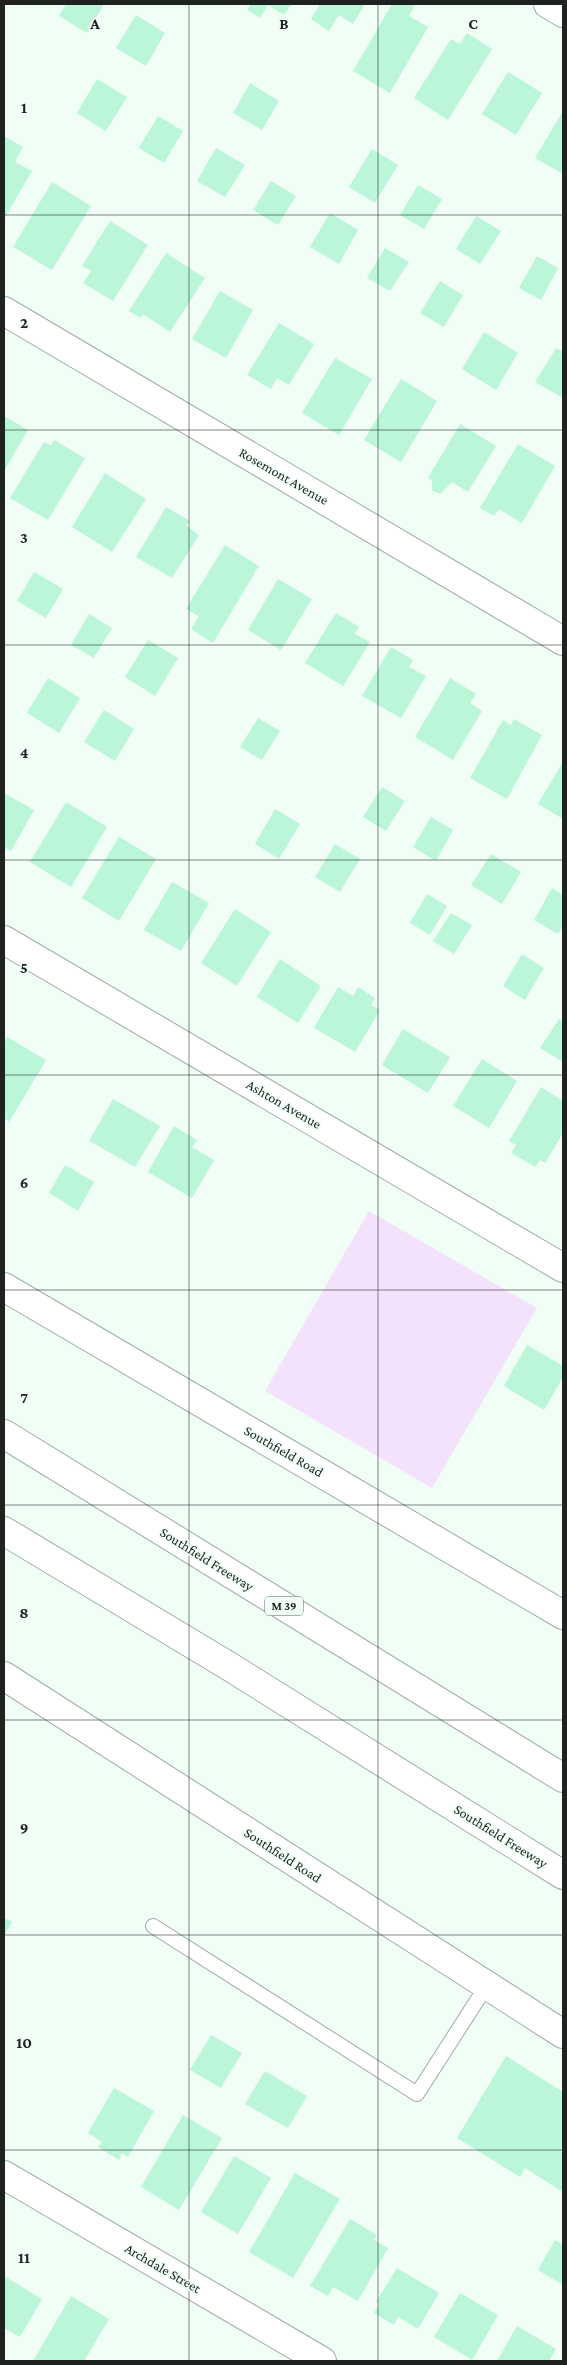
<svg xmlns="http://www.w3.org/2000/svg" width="567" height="2365" font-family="'Crimson Pro',serif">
	<rect width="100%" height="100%" fill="#f0fef6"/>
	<!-- green -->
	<polygon fill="#f4e2fd" points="369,1211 537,1308 432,1488 265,1391"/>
	<!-- building -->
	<g fill="#baf6d7">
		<polygon points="66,4 104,4 87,33 59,16"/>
		<polygon points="251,4 292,4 284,15 268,5 260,18 247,10"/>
		<polygon points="320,4 365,4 353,24 339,15 329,31 311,19"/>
		<polygon points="392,4 415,5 409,16 428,27 390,93 353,71"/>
		<polygon points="136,15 165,33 146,66 116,48"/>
		<polygon points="467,33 492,49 448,120 414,98 451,39 460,44"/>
		<polygon points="508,72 542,93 516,135 482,114"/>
		<polygon points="97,79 127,97 106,131 77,113"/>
		<polygon points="250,83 279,101 262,130 233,113"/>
		<polygon points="563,111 563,174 535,158"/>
		<polygon points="158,116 183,131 164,163 139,148"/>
		<polygon points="4,136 23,147 15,162 32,171 4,219"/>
		<polygon points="216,148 245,165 225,197 197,181"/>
		<polygon points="372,149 398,165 375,203 349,187"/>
		<polygon points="271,181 296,196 278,225 253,210"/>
		<polygon points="52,182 91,206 52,270 13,247"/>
		<polygon points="418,185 442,199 424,229 400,215"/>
		<polygon points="330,213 358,230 339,264 310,247"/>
		<polygon points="476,216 501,231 480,264 456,249"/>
		<polygon points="110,221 148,245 113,301 83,283 91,271 82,266"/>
		<polygon points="385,248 409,262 390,291 367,278"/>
		<polygon points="166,253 205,278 170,332 143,314 140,318 129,311"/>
		<polygon points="537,256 558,268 541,300 519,288"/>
		<polygon points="440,281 463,295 444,327 420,313"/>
		<polygon points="220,291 253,310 226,358 192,339"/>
		<polygon points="279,323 314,344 289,385 277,378 271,389 247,375"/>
		<polygon points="484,332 518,353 496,390 462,369"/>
		<polygon points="556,348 563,352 563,398 535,382"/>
		<polygon points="335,358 372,379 339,435 302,413"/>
		<polygon points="401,379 437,401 401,462 364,440"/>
		<polygon points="4,416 28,430 4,471"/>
		<polygon points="460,424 496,446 468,492 452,482 440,494 432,490 432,480 428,478"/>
		<polygon points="54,440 85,458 48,520 10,498 44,442 51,446"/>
		<polygon points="518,444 555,466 522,523 499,509 494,516 480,508"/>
		<polygon points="105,473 146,499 112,552 72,527"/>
		<polygon points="166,507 190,521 186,526 199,535 172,578 136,557"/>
		<polygon points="225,545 259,566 213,643 191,629 199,616 186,609"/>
		<polygon points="34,572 63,589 46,618 17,601"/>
		<polygon points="278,579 312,599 281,650 248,630"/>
		<polygon points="336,613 359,627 355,634 370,642 343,686 305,663"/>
		<polygon points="89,614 112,628 94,658 71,645"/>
		<polygon points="148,640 178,658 155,696 125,677"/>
		<polygon points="391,647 413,660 409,667 426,676 401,718 362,696"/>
		<polygon points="48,678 80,698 59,733 27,713"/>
		<polygon points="450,678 476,694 470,703 482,711 453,760 415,737"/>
		<polygon points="104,710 134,729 115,761 84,742"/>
		<polygon points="258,718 280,731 262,760 240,747"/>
		<polygon points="514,719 542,735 507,799 470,778 503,720 511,725"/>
		<polygon points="563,762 563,819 538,804"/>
		<polygon points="382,787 405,801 386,831 363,817"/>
		<polygon points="4,793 34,810 11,851 4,847"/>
		<polygon points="66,802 107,827 71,887 30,862"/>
		<polygon points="275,809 300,824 279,859 255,844"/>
		<polygon points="431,817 453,830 436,861 413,847"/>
		<polygon points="119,837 156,859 119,921 82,898"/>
		<polygon points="335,844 360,859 340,892 315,877"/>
		<polygon points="491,854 521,872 502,904 471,885"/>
		<polygon points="172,882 209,903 181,951 144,930"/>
		<polygon points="552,888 563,895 563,926 558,934 534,920"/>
		<polygon points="427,894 447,906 430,935 410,923"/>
		<polygon points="235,909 271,932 237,986 201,963"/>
		<polygon points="451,913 472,925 454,954 433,941"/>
		<polygon points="522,954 544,968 525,1000 503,986"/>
		<polygon points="280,959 321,986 298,1023 257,997"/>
		<polygon points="338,987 353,996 358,987 375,998 371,1005 380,1010 355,1052 314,1028"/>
		<polygon points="559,1019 563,1022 563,1062 540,1048"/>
		<polygon points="403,1029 450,1057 428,1093 382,1065"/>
		<polygon points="7,1037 46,1060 9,1122 4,1118 4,1043"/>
		<polygon points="482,1059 517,1081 489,1128 453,1106"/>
		<polygon points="541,1087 563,1101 563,1133 545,1163 540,1160 535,1167 511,1153 516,1145 509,1141"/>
		<polygon points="113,1099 160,1126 135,1167 89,1141"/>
		<polygon points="174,1126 197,1140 192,1147 214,1160 192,1198 148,1172"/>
		<polygon points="65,1165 94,1182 78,1211 49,1193"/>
		<polygon points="527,1345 563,1366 563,1377 544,1410 504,1386"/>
		<polygon points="4,1918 12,1922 4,1936"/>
		<polygon points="211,2035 242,2053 221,2088 190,2070"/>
		<polygon points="506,2056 563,2092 563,2192 525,2168 520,2177 457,2138"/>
		<polygon points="265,2071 307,2096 288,2128 245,2104"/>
		<polygon points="114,2088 154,2111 128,2157 122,2153 119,2160 98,2147 102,2142 88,2133"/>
		<polygon points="183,2115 222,2138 179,2210 141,2187"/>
		<polygon points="234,2156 271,2178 238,2234 201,2212"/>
		<polygon points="295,2173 340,2199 293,2278 249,2252"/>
		<polygon points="350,2219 377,2235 374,2240 388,2248 358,2301 333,2287 328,2296 310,2286"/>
		<polygon points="555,2240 563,2245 563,2285 538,2270"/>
		<polygon points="397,2268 439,2293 418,2329 398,2317 394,2325 374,2313 379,2304 376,2302"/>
		<polygon points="4,2276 42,2299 20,2337 4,2328"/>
		<polygon points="460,2293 498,2315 472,2360 434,2337"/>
		<polygon points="71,2296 109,2319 84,2361 33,2361"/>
		<polygon points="517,2326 556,2349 549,2361 497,2361"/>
	</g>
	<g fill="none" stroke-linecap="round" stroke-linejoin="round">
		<!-- service casing -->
		<g stroke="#9daba3" stroke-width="16">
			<polyline id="service" points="153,1926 417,2094 487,1985"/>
		</g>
		<!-- minor casing -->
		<g stroke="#9daba3" stroke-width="30">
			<g id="minor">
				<polyline points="548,4 563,13"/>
				<polyline points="4,311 563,641"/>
				<polyline points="4,940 563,1268"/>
				<polyline points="4,2175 322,2361"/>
			</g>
		</g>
		<!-- secondary casing -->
		<g stroke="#9daba3" stroke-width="30">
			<g id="secondary">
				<polyline points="4,1287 563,1615"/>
				<polyline points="4,1676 563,2034"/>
			</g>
		</g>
		<!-- motorway casing -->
		<g stroke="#9daba3" stroke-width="30">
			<g id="motorway">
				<polyline points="4,1434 563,1778"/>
				<polyline points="4,1531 227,1665 563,1875"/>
			</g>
		</g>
		<!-- service -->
		<use href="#service" stroke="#fff" stroke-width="14"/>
		<!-- minor -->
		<use href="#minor" stroke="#fff" stroke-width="28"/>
		<!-- secondary -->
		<use href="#secondary" stroke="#fff" stroke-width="28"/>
		<!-- motorway -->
		<use href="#motorway" stroke="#fff" stroke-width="28"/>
	</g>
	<!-- grid -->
	<path fill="none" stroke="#1e2320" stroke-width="1" stroke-opacity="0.55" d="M 189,4 L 189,2361M 378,4 L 378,2361M 4,215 L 563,215M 4,430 L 563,430M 4,645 L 563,645M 4,860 L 563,860M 4,1075 L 563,1075M 4,1290 L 563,1290M 4,1505 L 563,1505M 4,1720 L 563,1720M 4,1935 L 563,1935M 4,2150 L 563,2150"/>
	<g text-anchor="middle" stroke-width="4" stroke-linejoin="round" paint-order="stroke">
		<!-- shield labels -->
		<rect fill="#f0fef6" stroke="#5d6560" stroke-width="1" x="265" y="1596.5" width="38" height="19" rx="4"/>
		<g font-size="12" font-weight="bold" fill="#1e2320">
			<text x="284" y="1610">M 39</text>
		</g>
		<!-- street labels -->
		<g font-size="14" fill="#1e2320" stroke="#f0fef6">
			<text transform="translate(284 476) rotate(30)" y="5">Rosemont Avenue</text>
			<text transform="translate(284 1104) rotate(30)" y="5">Ashton Avenue</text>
			<text transform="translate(284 1451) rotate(30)" y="5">Southfield Road</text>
			<text transform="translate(207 1559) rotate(32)" y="5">Southfield Freeway</text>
			<text transform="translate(501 1836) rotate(32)" y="5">Southfield Freeway</text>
			<text transform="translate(283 1855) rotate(33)" y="5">Southfield Road</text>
			<text transform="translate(163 2268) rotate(30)" y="5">Archdale Street</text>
		</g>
	</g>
	<g font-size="16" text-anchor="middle" font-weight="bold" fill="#1e2320" stroke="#f0fef6" stroke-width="4" stroke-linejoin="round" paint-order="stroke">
		<text x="95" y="29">A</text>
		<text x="284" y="29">B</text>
		<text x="473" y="29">C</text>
		<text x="24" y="113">1</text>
		<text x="24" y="328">2</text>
		<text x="24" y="543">3</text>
		<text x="24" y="758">4</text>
		<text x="24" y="973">5</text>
		<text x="24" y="1188">6</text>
		<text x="24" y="1403">7</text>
		<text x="24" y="1618">8</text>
		<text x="24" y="1833">9</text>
		<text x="24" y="2048">10</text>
		<text x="24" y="2263">11</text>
	</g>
	<!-- border -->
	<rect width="567" height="2365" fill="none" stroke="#1e2320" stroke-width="10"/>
</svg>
